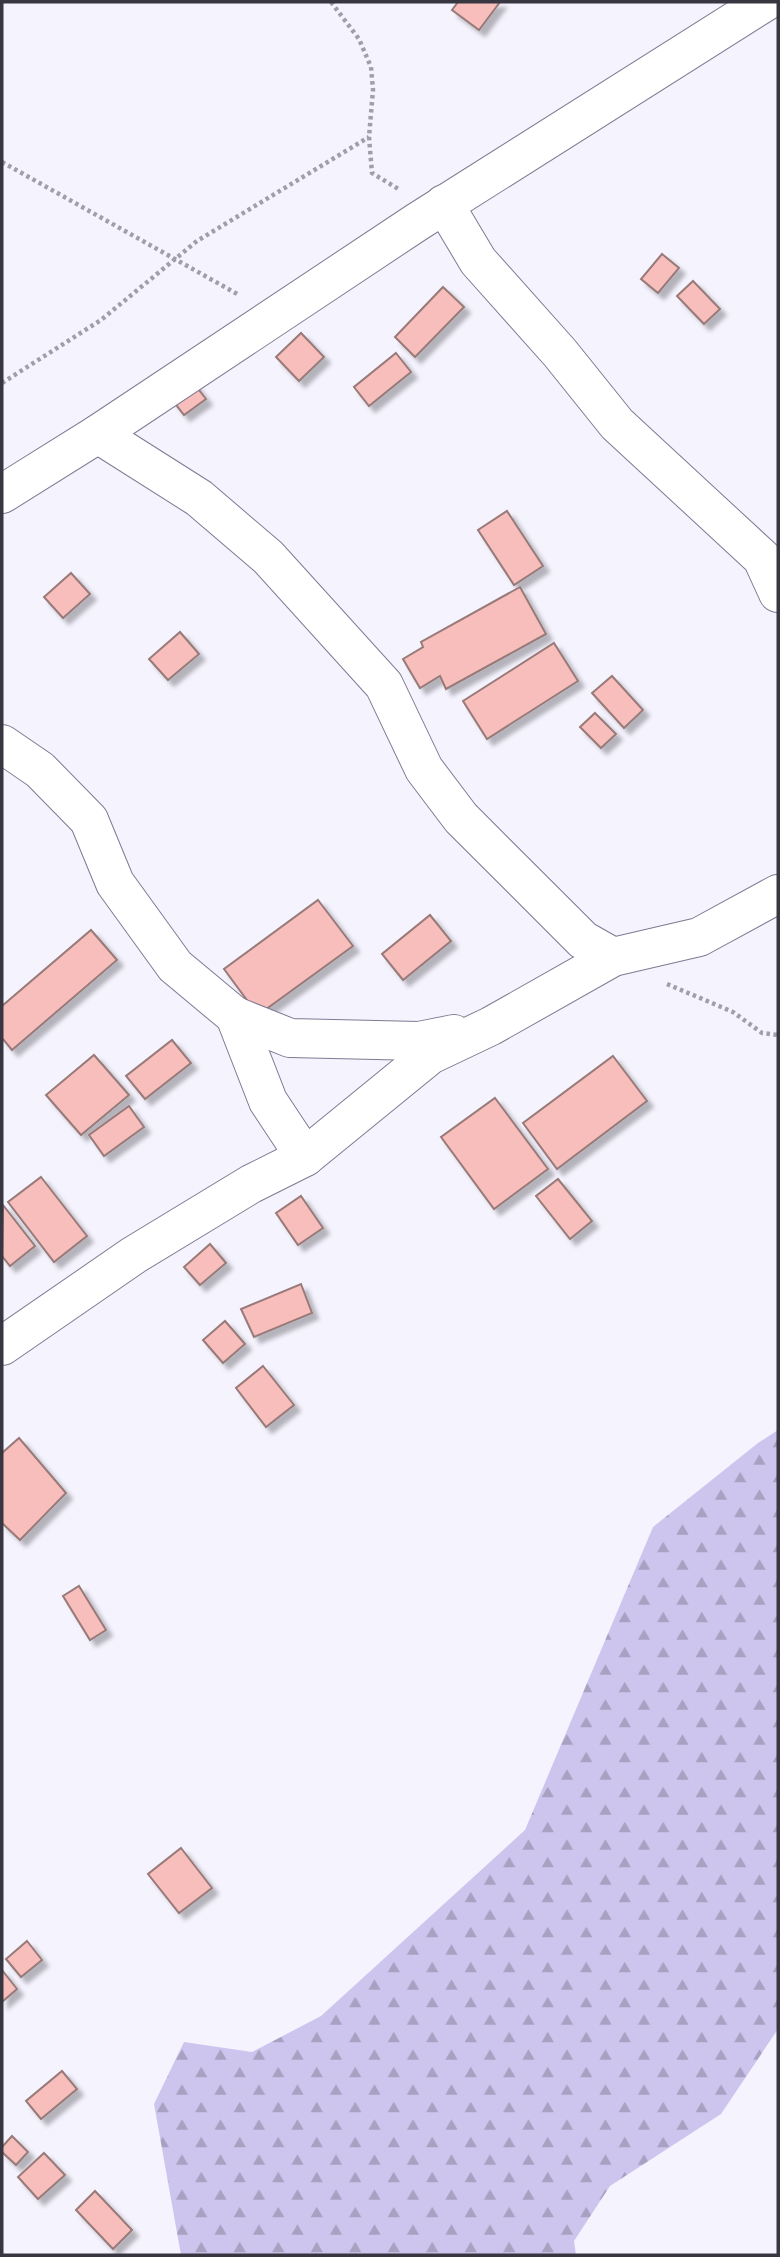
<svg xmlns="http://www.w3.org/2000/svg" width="780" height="2257" font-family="Barlow,sans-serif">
	<defs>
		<pattern id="forest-firs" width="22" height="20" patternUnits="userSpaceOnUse" patternTransform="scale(1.75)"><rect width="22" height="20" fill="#cec5ee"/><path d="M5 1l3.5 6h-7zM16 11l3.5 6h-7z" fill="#a8a1c2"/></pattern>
		<filter id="shadow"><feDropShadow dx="6" dy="6" stdDeviation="2" flood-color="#0004"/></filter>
	</defs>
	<rect width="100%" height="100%" fill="#f5f3fe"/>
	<!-- forest -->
	<polygon fill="url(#forest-firs)" points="778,1430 778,2029 721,2114 610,2186 574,2241 576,2255 181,2255 154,2104 184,2042 252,2052 321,2016 525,1830 653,1527 758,1443"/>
	<!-- building -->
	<g fill="#f7bebc" stroke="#987a79" stroke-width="2" filter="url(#shadow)">
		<polygon points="458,2 500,2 479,30 452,10"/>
		<polygon points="662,254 679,268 658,293 641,279"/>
		<polygon points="693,281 720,309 704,324 677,296"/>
		<polygon points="443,287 464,307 415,357 395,337"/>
		<polygon points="301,333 324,357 299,381 276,357"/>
		<polygon points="396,353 411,372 369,406 354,387"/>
		<polygon points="192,381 206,399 184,415 170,397"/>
		<polygon points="507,511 543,566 514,585 478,530"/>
		<polygon points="71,573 90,594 63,618 44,597"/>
		<polygon points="520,587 546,634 446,689 440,676 420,688 403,659 423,647 421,642"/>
		<polygon points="180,632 199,654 168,680 149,659"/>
		<polygon points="554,643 578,681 487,739 463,701"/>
		<polygon points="612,676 643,710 624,728 592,693"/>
		<polygon points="595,713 616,734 601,748 580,727"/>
		<polygon points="318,900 353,946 258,1015 224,969"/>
		<polygon points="430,915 451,941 403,980 382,954"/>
		<polygon points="91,930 117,960 12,1050 2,1038 2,1006"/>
		<polygon points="172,1040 191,1063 145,1099 126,1076"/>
		<polygon points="94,1055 129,1095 81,1135 46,1095"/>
		<polygon points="613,1056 647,1101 557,1169 523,1123"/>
		<polygon points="495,1098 548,1169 494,1209 441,1137"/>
		<polygon points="129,1106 144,1127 104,1156 89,1135"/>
		<polygon points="41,1177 87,1236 54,1262 8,1202"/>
		<polygon points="558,1179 592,1221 570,1239 536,1196"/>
		<polygon points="301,1196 323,1228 298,1245 276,1213"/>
		<polygon points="3,1205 35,1246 10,1266 2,1256"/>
		<polygon points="210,1244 226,1263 200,1285 184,1267"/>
		<polygon points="301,1284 312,1313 254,1337 241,1309"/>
		<polygon points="225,1321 245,1344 223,1363 203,1340"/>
		<polygon points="263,1366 294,1405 266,1427 236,1388"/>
		<polygon points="19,1438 66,1493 20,1540 2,1523 2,1453"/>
		<polygon points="79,1586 106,1630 90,1640 63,1596"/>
		<polygon points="181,1848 212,1888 179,1913 148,1874"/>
		<polygon points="27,1941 42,1960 21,1977 6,1959"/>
		<polygon points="2,1970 17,1989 2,2002"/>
		<polygon points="62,2071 77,2089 41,2119 26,2101"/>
		<polygon points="12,2136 28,2152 16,2165 2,2152 2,2147"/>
		<polygon points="44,2153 65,2175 38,2199 18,2177"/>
		<polygon points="95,2191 132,2230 113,2249 76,2210"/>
	</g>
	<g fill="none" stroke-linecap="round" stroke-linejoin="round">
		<!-- street casing -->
		<g stroke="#7f7a92" stroke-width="40">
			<g id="street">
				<polyline points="444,204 478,261 560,353 617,424 762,558 778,593"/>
				<polyline points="98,434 199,498 268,557 384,685 424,769 461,818 583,940 613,957"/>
				<polyline points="2,494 98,434 417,222 765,2"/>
				<polyline points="2,744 40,770 89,820 115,883 175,966 235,1016 290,1038 419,1041 454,1034"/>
				<polyline points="235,1016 268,1101 305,1157"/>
				<polyline points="2,1346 134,1255 251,1184 305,1157 430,1055 491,1026 613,957 699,937 778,894"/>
			</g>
		</g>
		<!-- path -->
		<g stroke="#a09ea9" stroke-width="4.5" stroke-dasharray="3.5 3.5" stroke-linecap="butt">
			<polyline points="331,2 359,39 371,67 373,90 369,137 372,173 400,190"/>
			<polyline points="2,162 239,295"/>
			<polyline points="2,383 101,320 197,241 369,137"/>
			<polyline points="667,984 733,1012 762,1033 778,1035"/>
		</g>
		<!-- street -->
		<use href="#street" stroke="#fff" stroke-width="38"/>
	</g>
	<!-- border -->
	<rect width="780" height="2257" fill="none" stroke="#383640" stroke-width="7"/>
</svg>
